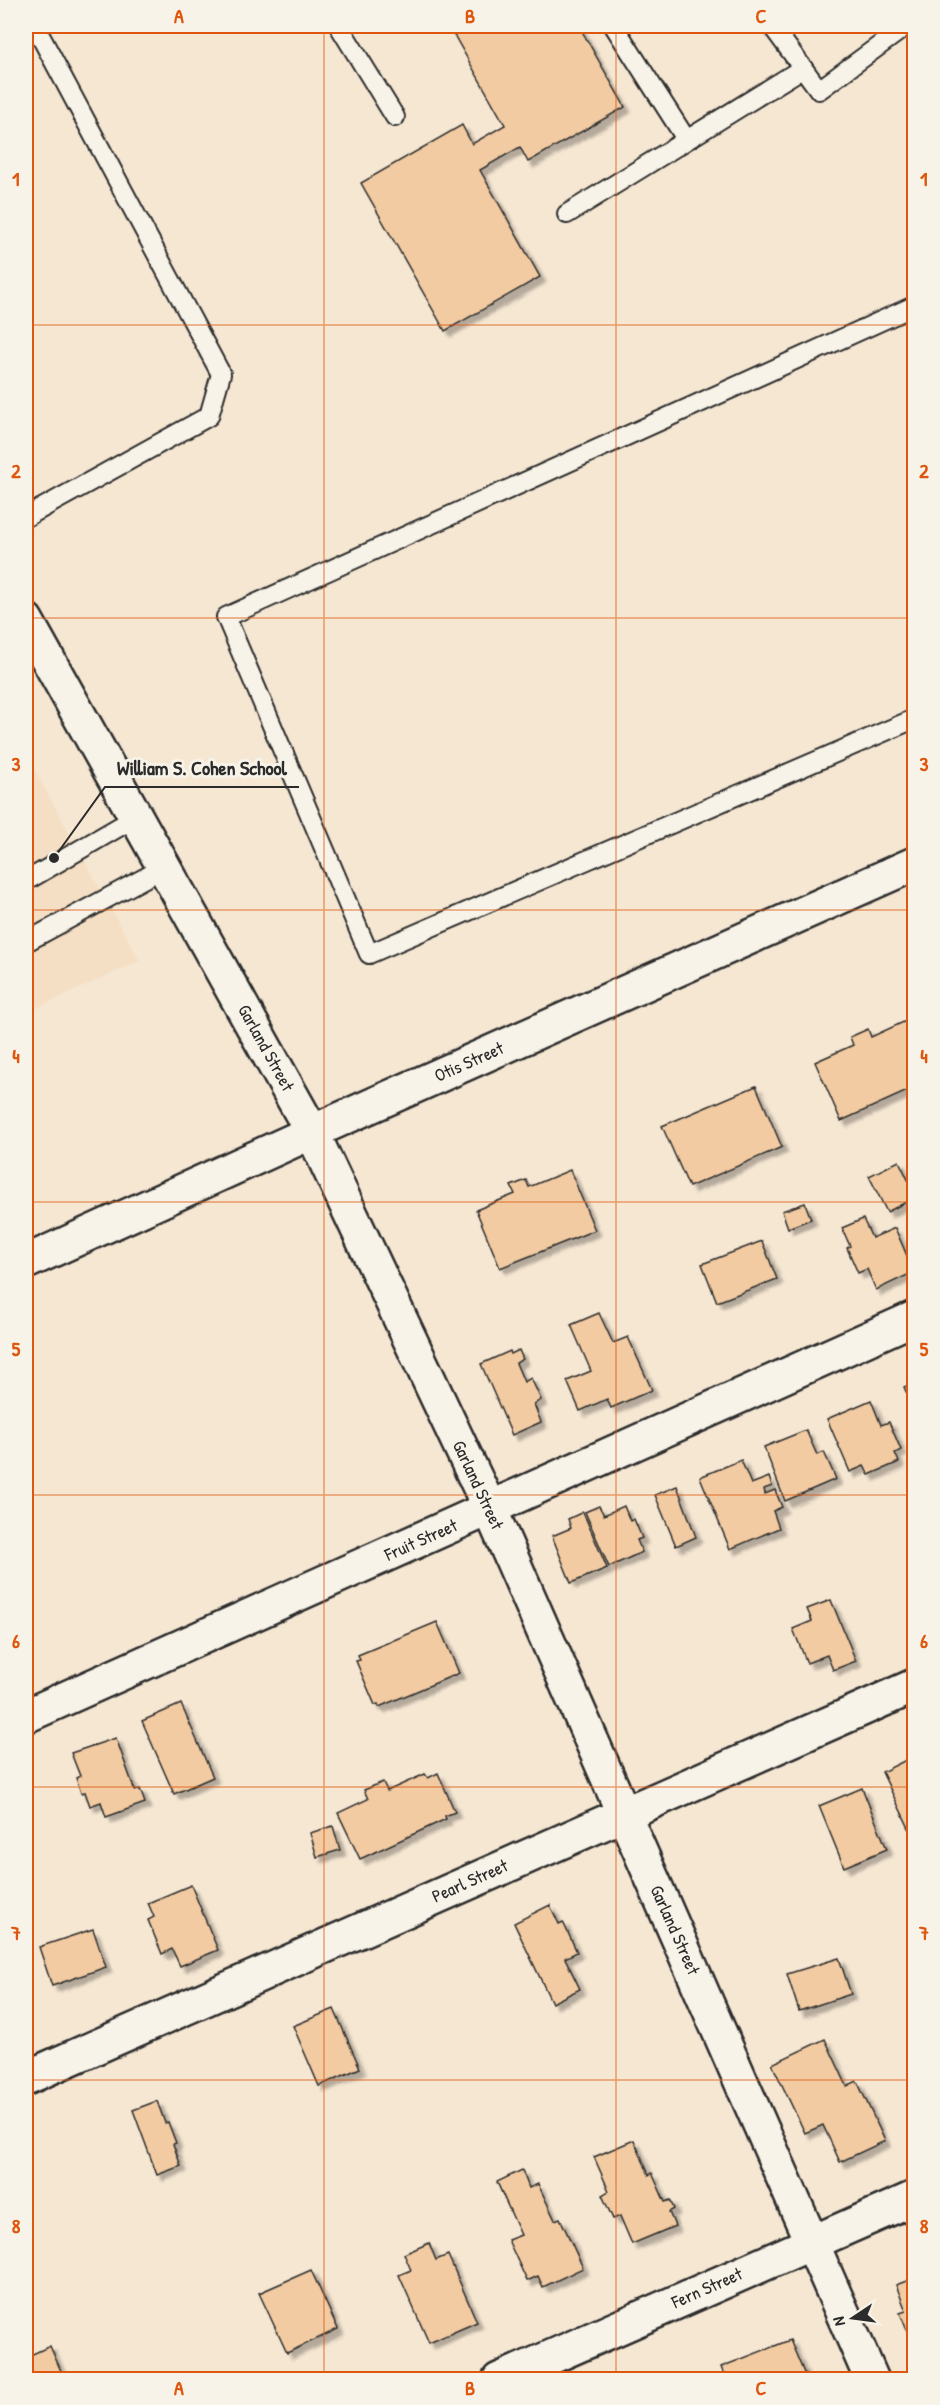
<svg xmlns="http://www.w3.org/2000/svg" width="940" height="2405" font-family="'Patrick Hand',sans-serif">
	<defs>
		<filter id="shadow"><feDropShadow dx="5.5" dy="5.5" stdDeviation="1.5" flood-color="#0004"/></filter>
	</defs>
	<rect width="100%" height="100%" fill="#f6e7d3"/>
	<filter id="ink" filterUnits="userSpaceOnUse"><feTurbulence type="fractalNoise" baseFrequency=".0167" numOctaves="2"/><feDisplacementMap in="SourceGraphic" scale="12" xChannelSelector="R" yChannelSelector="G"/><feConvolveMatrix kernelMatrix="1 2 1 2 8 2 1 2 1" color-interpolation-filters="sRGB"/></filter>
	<g filter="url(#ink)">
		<!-- built -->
		<polygon fill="#f5dfc4" points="26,754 140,961 26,1013"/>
		<!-- building -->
		<g fill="#f2cba2" stroke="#2b2b2b" stroke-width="1.5" filter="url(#shadow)">
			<polygon points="449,26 579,26 625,107 528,162 520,147 480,170 540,277 445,331 361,183 462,125 472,144 505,125"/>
			<polygon points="910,1019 914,1030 914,1088 841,1121 815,1062 853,1045 850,1037 868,1029 871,1037"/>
			<polygon points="756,1086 782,1147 689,1187 662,1126"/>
			<polygon points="899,1161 914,1192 914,1198 887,1212 869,1176"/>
			<polygon points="570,1170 595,1230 500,1268 476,1210 515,1194 511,1186 526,1180 529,1187"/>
			<polygon points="805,1203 811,1219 788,1228 782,1211"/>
			<polygon points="863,1219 872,1238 895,1228 914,1272 876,1290 867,1269 858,1273 847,1248 850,1246 842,1228"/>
			<polygon points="762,1241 777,1279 717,1302 702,1264"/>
			<polygon points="599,1313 613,1343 628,1337 652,1390 611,1408 607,1399 580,1411 567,1381 591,1371 571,1325"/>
			<polygon points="519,1350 523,1359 516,1363 524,1382 531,1378 541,1400 534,1404 541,1422 512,1435 481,1364 510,1351 511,1354"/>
			<polygon points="914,1382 914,1409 904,1387"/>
			<polygon points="871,1400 881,1425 889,1422 901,1450 895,1453 899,1462 869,1475 864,1466 850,1472 827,1419"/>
			<polygon points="806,1430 817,1455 824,1452 836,1479 785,1501 764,1447"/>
			<polygon points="741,1460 751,1484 769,1477 772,1486 764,1489 765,1494 775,1490 782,1507 773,1511 779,1528 730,1549 700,1477"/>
			<polygon points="677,1486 696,1537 676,1546 655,1495"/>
			<polygon points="599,1506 604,1515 624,1506 630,1521 634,1519 642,1538 637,1540 642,1552 609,1567 585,1512"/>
			<polygon points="583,1512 607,1568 571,1583 552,1536 571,1528 568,1519"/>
			<polygon points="831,1600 856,1661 833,1670 827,1655 807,1663 793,1629 812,1621 807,1609"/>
			<polygon points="437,1622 459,1673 379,1707 378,1704 375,1705 356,1661 360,1660 358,1655"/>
			<polygon points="181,1704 213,1777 174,1794 142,1721"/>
			<polygon points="116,1738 135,1791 140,1789 145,1803 106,1817 101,1802 90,1806 85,1792 81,1793 76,1778 80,1776 71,1753"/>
			<polygon points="914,1756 914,1831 911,1832 882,1772"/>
			<polygon points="438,1773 455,1812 445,1816 446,1819 360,1859 338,1813 368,1799 364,1790 383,1782 387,1791 425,1774 428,1778"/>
			<polygon points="862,1788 887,1849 844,1867 819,1806"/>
			<polygon points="333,1826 340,1850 317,1857 310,1833"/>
			<polygon points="191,1885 218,1950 180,1966 172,1949 162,1954 148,1920 154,1917 148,1903"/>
			<polygon points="550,1905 559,1924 563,1922 577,1952 565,1958 580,1989 552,2003 514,1923"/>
			<polygon points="93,1929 106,1967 52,1986 39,1947"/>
			<polygon points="839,1958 851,1994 799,2011 787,1974"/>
			<polygon points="334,2009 360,2068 319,2086 293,2026"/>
			<polygon points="825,2039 847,2086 857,2081 885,2141 840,2162 823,2125 805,2133 772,2064"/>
			<polygon points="157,2101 165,2123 168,2122 176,2143 173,2144 181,2166 157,2175 133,2110"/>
			<polygon points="634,2140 649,2175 652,2173 665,2202 670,2200 674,2209 669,2212 675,2226 632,2244 620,2216 613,2219 602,2195 609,2191 594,2157"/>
			<polygon points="522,2170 529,2188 538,2184 555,2220 560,2218 583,2268 543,2287 538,2276 527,2281 508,2240 521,2235 497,2182"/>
			<polygon points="429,2243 436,2260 448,2255 477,2322 429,2343 399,2275 411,2270 404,2254"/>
			<polygon points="311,2270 338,2329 287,2353 259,2293"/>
			<polygon points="914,2278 914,2348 900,2313 906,2311 896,2285"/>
			<polygon points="790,2340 807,2380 726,2380 721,2367"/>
			<polygon points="50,2346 65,2380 26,2380 26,2357"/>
		</g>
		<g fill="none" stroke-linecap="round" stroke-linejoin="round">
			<!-- lane casing -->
			<g stroke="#2b2b2b" stroke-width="22">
				<g id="lane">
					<polyline points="339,26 395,117"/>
					<polyline points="614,26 686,139"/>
					<polyline points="772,26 819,90 906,26"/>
					<polyline points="567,214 803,68"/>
					<polyline points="914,306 226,617 369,954 914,719"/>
					<polyline points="26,517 209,416 221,374 35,26"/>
					<polyline points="26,881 136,817"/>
					<polyline points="26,942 165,867"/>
				</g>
			</g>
			<!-- street casing -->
			<g stroke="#2b2b2b" stroke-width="38">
				<g id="street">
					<polyline points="26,1262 312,1132 914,864"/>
					<polyline points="26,1716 914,1318"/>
					<polyline points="26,2078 914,1686"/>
					<polyline points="499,2380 914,2198"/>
				</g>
			</g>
			<!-- secondary casing -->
			<g stroke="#2b2b2b" stroke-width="38">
				<polyline id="secondary" points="26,620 312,1132 490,1509 872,2380"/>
			</g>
			<!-- lane -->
			<use href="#lane" stroke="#f7f3e8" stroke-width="18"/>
			<!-- street -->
			<use href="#street" stroke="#f7f3e8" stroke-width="33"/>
			<!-- secondary -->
			<use href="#secondary" stroke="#f7f3e8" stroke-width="33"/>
		</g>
	</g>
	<!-- grid -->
	<path fill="none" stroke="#df570e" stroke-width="1.5" stroke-opacity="0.55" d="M 324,26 L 324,2380M 616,26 L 616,2380M 26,325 L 914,325M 26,618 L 914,618M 26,910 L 914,910M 26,1202 L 914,1202M 26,1495 L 914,1495M 26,1787 L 914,1787M 26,2080 L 914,2080"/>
	<g text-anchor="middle" stroke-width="6" stroke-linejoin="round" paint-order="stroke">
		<!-- street labels -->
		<g font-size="18" fill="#2b2b2b" stroke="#f7f3e8">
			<text transform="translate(266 1048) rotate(61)" y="6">Garland Street</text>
			<text transform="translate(469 1062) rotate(-24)" y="6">Otis Street</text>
			<text transform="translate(478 1485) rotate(65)" y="6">Garland Street</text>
			<text transform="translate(421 1540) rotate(-24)" y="6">Fruit Street</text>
			<text transform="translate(470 1881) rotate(-24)" y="6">Pearl Street</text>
			<text transform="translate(675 1930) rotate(66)" y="6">Garland Street</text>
			<text transform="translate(707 2288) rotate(-24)" y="6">Fern Street</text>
		</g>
	</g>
	<!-- callouts -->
	<path fill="none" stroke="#2b2b2b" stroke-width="2" d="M54 858L105 787H299"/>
	<circle fill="#2b2b2b" stroke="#f7f3e8" stroke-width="2" cx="54" cy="858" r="6"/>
	<g font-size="20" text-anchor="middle" font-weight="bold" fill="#2b2b2b" stroke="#f7f3e8" stroke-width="6" stroke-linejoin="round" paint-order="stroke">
		<text x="202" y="775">William S. Cohen School</text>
	</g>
	<!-- margin -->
	<rect width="940" height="2405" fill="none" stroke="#f7f3e8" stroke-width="66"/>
	<!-- north arrow -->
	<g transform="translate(853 2318) rotate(257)" stroke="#f7f3e8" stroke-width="4.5" paint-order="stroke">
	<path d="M0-4.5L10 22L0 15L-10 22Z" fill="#2b2b2b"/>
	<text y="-9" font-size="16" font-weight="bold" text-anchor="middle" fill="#2b2b2b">N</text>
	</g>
	<rect x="33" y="33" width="874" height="2339" fill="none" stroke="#df570e" stroke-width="2"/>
	<g font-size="20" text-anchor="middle" font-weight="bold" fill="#df570e">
		<text x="179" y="23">A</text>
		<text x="470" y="23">B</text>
		<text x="761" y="23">C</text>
		<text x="16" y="186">1</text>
		<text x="924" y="186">1</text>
		<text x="16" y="478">2</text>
		<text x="924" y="478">2</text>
		<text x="16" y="771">3</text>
		<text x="924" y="771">3</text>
		<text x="16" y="1063">4</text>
		<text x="924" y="1063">4</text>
		<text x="16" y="1356">5</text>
		<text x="924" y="1356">5</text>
		<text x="16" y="1648">6</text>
		<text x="924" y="1648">6</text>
		<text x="16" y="1940">7</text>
		<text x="924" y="1940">7</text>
		<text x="16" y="2233">8</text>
		<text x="924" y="2233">8</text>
		<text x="179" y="2395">A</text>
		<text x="470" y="2395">B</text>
		<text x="761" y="2395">C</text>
	</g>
</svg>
